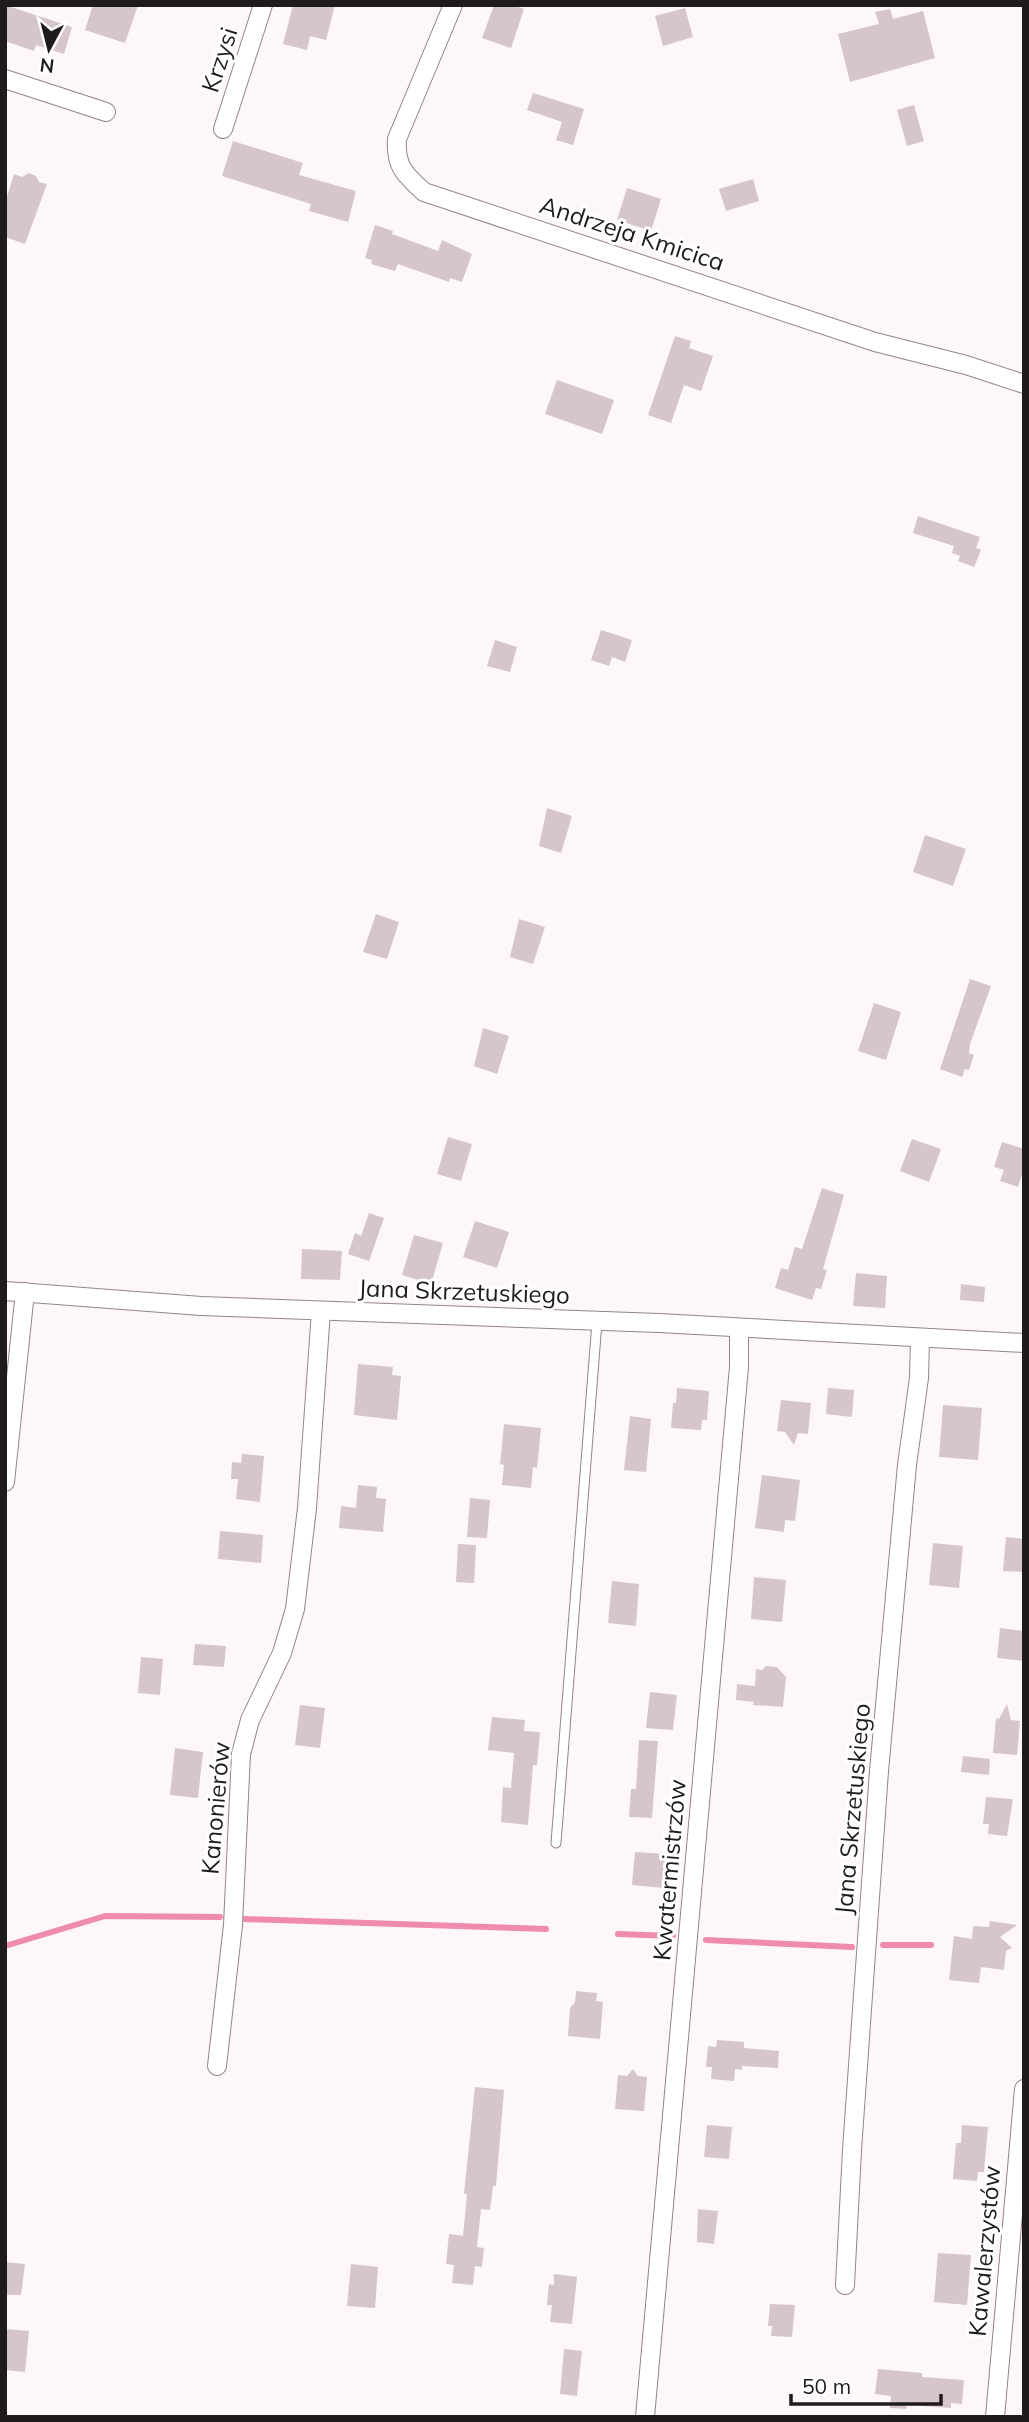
<svg xmlns="http://www.w3.org/2000/svg" width="1029" height="2422" font-family="Mulish,sans-serif">
	<rect width="100%" height="100%" fill="#fdf7f8"/>
	<g fill="none" stroke-linecap="round" stroke-linejoin="round">
		<!-- stream -->
		<g stroke="#ef8bad" stroke-width="6">
			<polyline points="244,1919 546,1929"/>
			<polyline points="618,1934 673,1936"/>
			<polyline points="706,1940 852,1947"/>
			<polyline points="883,1945 931,1945"/>
			<polyline points="5,1946 105,1916 220,1917"/>
		</g>
	</g>
	<!-- building -->
	<g fill="#d6c6cb">
		<polygon points="5,5 72,27 64,54 36,45 34,51 5,41"/>
		<polygon points="93,5 138,5 125,43 85,30"/>
		<polygon points="293,5 335,5 326,40 310,36 307,50 283,44"/>
		<polygon points="494,5 512,5 524,9 511,48 482,38"/>
		<polygon points="685,8 693,37 663,46 655,16"/>
		<polygon points="890,9 893,19 923,11 935,58 850,82 838,34 879,24 875,12"/>
		<polygon points="533,93 584,109 573,145 556,140 562,122 527,110"/>
		<polygon points="914,105 924,141 907,146 897,110"/>
		<polygon points="233,141 303,163 299,175 356,191 348,222 309,211 311,204 222,176"/>
		<polygon points="29,173 36,176 39,182 47,184 25,244 5,237 5,203 14,174 22,177"/>
		<polygon points="753,179 759,201 726,211 719,189"/>
		<polygon points="627,188 661,199 651,231 617,220"/>
		<polygon points="375,225 393,231 392,234 403,238 438,251 442,240 472,254 462,282 450,278 449,282 398,264 395,271 371,264 372,260 365,258"/>
		<polygon points="675,336 691,341 689,348 713,356 701,391 684,385 671,423 648,415"/>
		<polygon points="557,380 614,400 602,434 545,414"/>
		<polygon points="918,516 980,537 976,548 981,550 974,567 958,561 960,556 952,553 954,546 913,533"/>
		<polygon points="601,630 632,640 625,662 612,657 609,666 591,660"/>
		<polygon points="495,640 517,647 510,672 487,666"/>
		<polygon points="547,808 572,816 561,853 539,846"/>
		<polygon points="925,835 966,849 953,886 913,872"/>
		<polygon points="376,914 399,922 387,959 363,952"/>
		<polygon points="519,919 545,927 533,964 510,957"/>
		<polygon points="970,979 991,986 970,1044 969,1053 974,1055 969,1070 965,1069 962,1077 940,1069"/>
		<polygon points="874,1003 901,1012 886,1060 858,1051"/>
		<polygon points="483,1028 509,1036 497,1074 474,1066"/>
		<polygon points="448,1137 472,1144 461,1181 437,1174"/>
		<polygon points="912,1139 941,1149 929,1182 900,1171"/>
		<polygon points="1002,1142 1024,1149 1024,1168 1018,1187 1000,1181 1004,1170 994,1167"/>
		<polygon points="822,1188 844,1195 823,1269 827,1270 821,1289 816,1288 812,1300 775,1288 781,1268 788,1270 795,1247 802,1249"/>
		<polygon points="369,1213 384,1218 369,1261 348,1254 355,1233 361,1236"/>
		<polygon points="475,1221 509,1232 497,1268 463,1257"/>
		<polygon points="414,1235 443,1243 431,1284 402,1275"/>
		<polygon points="302,1249 342,1251 340,1280 301,1279"/>
		<polygon points="856,1273 887,1276 885,1308 853,1306"/>
		<polygon points="961,1284 985,1287 984,1302 960,1300"/>
		<polygon points="358,1364 393,1367 392,1375 401,1376 397,1420 354,1415"/>
		<polygon points="677,1388 709,1391 707,1420 702,1420 701,1430 671,1428 673,1403 676,1403"/>
		<polygon points="828,1388 854,1390 852,1417 826,1414"/>
		<polygon points="781,1400 811,1403 808,1434 798,1433 794,1445 785,1432 777,1431"/>
		<polygon points="943,1405 982,1408 978,1460 939,1457"/>
		<polygon points="630,1416 651,1419 646,1472 624,1470"/>
		<polygon points="504,1424 541,1428 537,1468 533,1467 531,1488 502,1485 504,1465 500,1464"/>
		<polygon points="242,1454 264,1456 260,1502 236,1499 238,1479 231,1479 232,1462 241,1463"/>
		<polygon points="762,1475 800,1480 795,1521 785,1520 784,1532 755,1528"/>
		<polygon points="358,1485 377,1487 376,1498 386,1499 383,1532 339,1528 341,1506 356,1508"/>
		<polygon points="470,1498 490,1500 487,1538 467,1537"/>
		<polygon points="220,1531 263,1535 261,1563 218,1559"/>
		<polygon points="1006,1537 1024,1539 1024,1572 1003,1571"/>
		<polygon points="933,1543 963,1546 959,1588 929,1585"/>
		<polygon points="458,1544 476,1545 474,1583 456,1582"/>
		<polygon points="754,1577 786,1580 782,1622 751,1619"/>
		<polygon points="612,1581 639,1584 636,1626 608,1623"/>
		<polygon points="1000,1628 1024,1631 1024,1661 997,1658"/>
		<polygon points="195,1644 226,1646 224,1667 193,1665"/>
		<polygon points="141,1657 163,1659 160,1695 138,1693"/>
		<polygon points="766,1666 777,1667 786,1677 783,1707 753,1705 754,1702 736,1700 737,1684 755,1686 756,1669 762,1670"/>
		<polygon points="650,1692 677,1695 673,1730 646,1728"/>
		<polygon points="1007,1704 1011,1720 1020,1721 1017,1755 993,1753 996,1718 999,1719"/>
		<polygon points="300,1705 325,1708 320,1748 295,1745"/>
		<polygon points="492,1717 525,1720 524,1731 540,1732 537,1765 533,1765 528,1825 501,1822 503,1787 511,1788 514,1753 488,1750"/>
		<polygon points="639,1740 658,1741 652,1818 629,1817 631,1789 636,1789"/>
		<polygon points="175,1748 203,1752 198,1798 170,1795"/>
		<polygon points="963,1756 990,1759 989,1775 961,1772"/>
		<polygon points="986,1797 1013,1799 1007,1836 988,1834 989,1824 983,1824"/>
		<polygon points="635,1852 666,1854 663,1888 632,1885"/>
		<polygon points="990,1921 1017,1925 1000,1937 1012,1948 1006,1951 1004,1970 981,1967 979,1983 949,1980 954,1936 972,1939 973,1926 989,1927"/>
		<polygon points="576,1991 597,1993 596,2001 603,2002 600,2039 568,2036 570,2008 575,2002"/>
		<polygon points="717,2040 744,2042 744,2048 779,2051 778,2068 742,2066 742,2070 735,2069 734,2081 711,2079 712,2067 706,2067 708,2046 716,2047"/>
		<polygon points="633,2069 638,2076 647,2077 644,2111 615,2109 618,2075 627,2076"/>
		<polygon points="475,2087 504,2090 496,2186 493,2186 490,2210 481,2209 477,2247 484,2248 482,2267 475,2266 473,2285 452,2283 454,2265 446,2264 449,2234 463,2236 467,2194 464,2194"/>
		<polygon points="707,2125 732,2127 729,2159 704,2157"/>
		<polygon points="962,2125 988,2127 984,2172 978,2172 977,2181 953,2179 956,2143 961,2143"/>
		<polygon points="698,2209 718,2211 714,2244 697,2242"/>
		<polygon points="938,2253 971,2255 967,2305 934,2302"/>
		<polygon points="5,2262 25,2264 21,2295 5,2295"/>
		<polygon points="351,2264 378,2267 375,2308 347,2306"/>
		<polygon points="554,2274 577,2277 572,2324 550,2322 552,2305 547,2305 549,2284 554,2285"/>
		<polygon points="770,2304 795,2305 792,2337 771,2336 772,2326 768,2326"/>
		<polygon points="5,2329 29,2331 25,2372 5,2370"/>
		<polygon points="564,2349 582,2351 577,2396 560,2394"/>
		<polygon points="878,2369 922,2373 922,2377 964,2380 962,2404 951,2403 951,2408 907,2405 906,2409 890,2408 891,2396 875,2394"/>
	</g>
	<g fill="none" stroke-linecap="round" stroke-linejoin="round">
		<!-- service casing -->
		<g stroke="#938488" stroke-width="11">
			<polyline id="service" points="556,1843 597,1322"/>
		</g>
		<!-- minor casing -->
		<g stroke="#938488" stroke-width="20">
			<g id="minor">
				<path d="M 453,5 L 397,139 C 395,166 405,175 424,192 L 875,342 L 966,365 L 1024,384"/>
				<polyline points="5,79 106,112"/>
				<polyline points="223,129 263,5"/>
				<polyline points="5,1291 201,1306 659,1323 1024,1343"/>
				<polyline points="5,1482 25,1292"/>
				<polyline points="217,2066 233,1925 241,1754 250,1720 282,1653 295,1609 307,1508 321,1311"/>
				<polyline points="845,2285 852,2150 879,1771 907,1465 919,1378 920,1339"/>
				<polyline points="645,2417 739,1367 739,1328"/>
				<polyline points="995,2417 1024,2089"/>
			</g>
		</g>
		<!-- service -->
		<use href="#service" stroke="#fff" stroke-width="9"/>
		<!-- minor -->
		<use href="#minor" stroke="#fff" stroke-width="18"/>
	</g>
	<g text-anchor="middle" stroke-width="6" stroke-linejoin="round" paint-order="stroke">
		<!-- street labels -->
		<g font-size="24" fill="#1f1a1b" stroke="#fff">
			<text transform="translate(220 60) rotate(-72)" y="8">Krzysi</text>
			<text transform="translate(632 234) rotate(18)" y="8">Andrzeja Kmicica</text>
			<text transform="translate(464 1292) rotate(2)" y="8">Jana Skrzetuskiego</text>
			<text transform="translate(216 1808) rotate(-85)" y="8">Kanonierów</text>
			<text transform="translate(853 1809) rotate(-85)" y="8">Jana Skrzetuskiego</text>
			<text transform="translate(670 1870) rotate(-85)" y="8">Kwatermistrzów</text>
			<text transform="translate(985 2251) rotate(-85)" y="8">Kawalerzystów</text>
		</g>
	</g>
	<!-- border -->
	<rect width="1029" height="2422" fill="none" stroke="#1f1a1b" stroke-width="14"/>
	<!-- north arrow -->
	<g transform="translate(49 49) rotate(187)" stroke="#ffffff" stroke-width="5" paint-order="stroke">
	<path d="M0-5L12 26L0 18L-12 26Z" fill="#1f1a1b"/>
	<text y="-10" font-size="19" font-weight="bold" text-anchor="middle" fill="#1f1a1b">N</text>
	</g>
	<!-- scale -->
	<path d="M791 2394v10h150v-10" fill="none" stroke="#1f1a1b" stroke-width="3.5"/>
	<text x="802" y="2394" font-size="21" fill="#1f1a1b" stroke="#ffffff" stroke-width="5" paint-order="stroke">50 m</text>
</svg>
